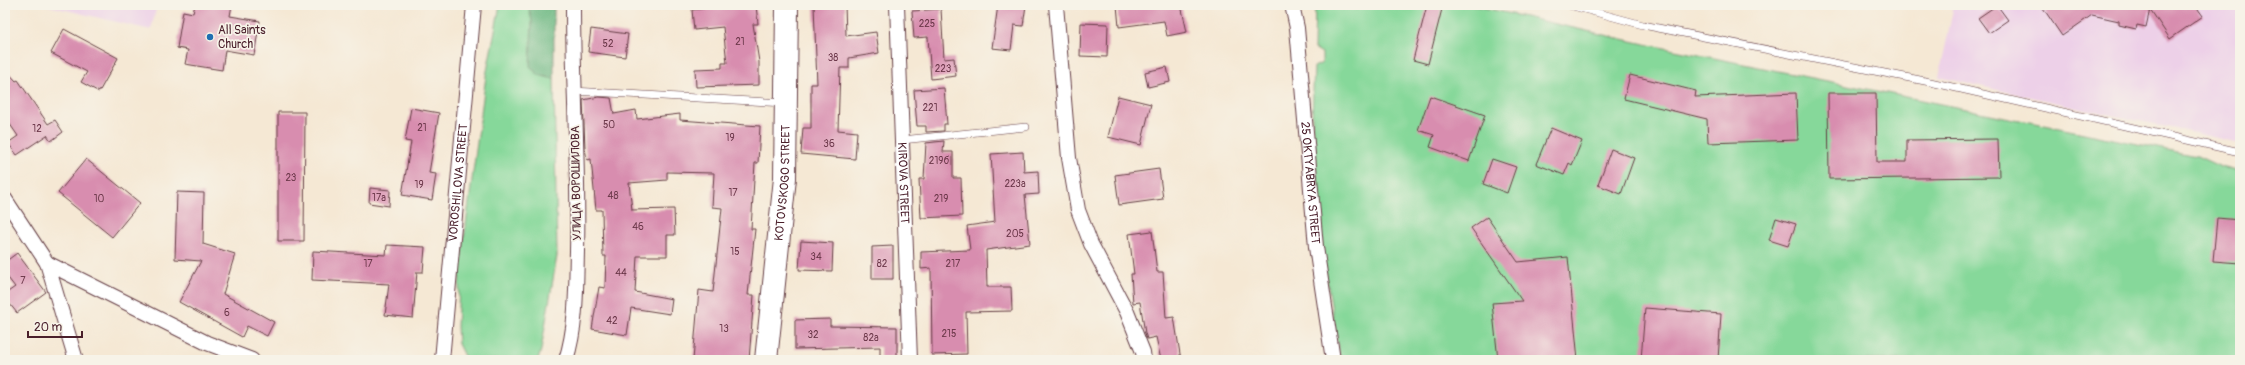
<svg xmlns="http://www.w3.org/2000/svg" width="2245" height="365" font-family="Pangolin,sans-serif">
	<rect width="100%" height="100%" fill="#f7f3e8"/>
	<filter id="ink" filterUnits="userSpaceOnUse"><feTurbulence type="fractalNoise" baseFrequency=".025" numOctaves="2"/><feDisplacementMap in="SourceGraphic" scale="8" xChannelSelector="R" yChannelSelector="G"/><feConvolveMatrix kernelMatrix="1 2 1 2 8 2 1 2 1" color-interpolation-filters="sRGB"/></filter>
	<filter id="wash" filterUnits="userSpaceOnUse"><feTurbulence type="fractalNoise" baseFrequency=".012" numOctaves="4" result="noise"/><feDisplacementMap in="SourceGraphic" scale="16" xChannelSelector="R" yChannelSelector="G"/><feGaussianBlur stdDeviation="0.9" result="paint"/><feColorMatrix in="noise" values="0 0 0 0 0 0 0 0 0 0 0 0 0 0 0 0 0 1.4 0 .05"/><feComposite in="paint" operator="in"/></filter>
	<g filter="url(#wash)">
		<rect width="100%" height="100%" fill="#f5e8d4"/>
		<!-- built -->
		<g fill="#edd0e8">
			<polygon points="45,5 157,5 151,30"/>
			<polygon points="1954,5 2240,5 2240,143 1939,77"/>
		</g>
		<!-- green -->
		<g fill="#86d89a" stroke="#687c62">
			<polygon points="500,5 554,5 549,71 554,79 557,256 541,350 538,360 466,360 458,344 457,326 460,269 486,76"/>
			<polygon points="1315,5 1472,5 1640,43 2197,156 2221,167 2240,172 2240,360 1340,360 1322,249 1312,119 1314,67 1322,63 1322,53 1314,48"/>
		</g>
		<!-- forest -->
		<polygon fill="#6cb882" stroke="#5b6c56" points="528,5 554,5 554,79 538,75 530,66 532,21"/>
		<g id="blocks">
			<!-- building -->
			<g fill="#d88daf">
				<polygon points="195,5 232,5 230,16 260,21 254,55 225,50 222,70 185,64 188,50 177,48 183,11 193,13"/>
				<polygon points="717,5 756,5 758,24 753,24 759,62 759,85 696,87 695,69 722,68 722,63 727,63 723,27 694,30 692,10 717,7"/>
				<polygon points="814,5 845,5 846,36 876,32 879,53 849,58 849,68 840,68 838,130 857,132 855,159 801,154 803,128 811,128 811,84 817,84"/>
				<polygon points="998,5 1026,5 1023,26 1014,25 1011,50 992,48"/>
				<polygon points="1117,5 1181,5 1187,32 1167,36 1164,21 1119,27"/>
				<polygon points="1427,5 1443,5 1428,64 1413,60"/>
				<polygon points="1997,5 2008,20 1989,33 1978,18"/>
				<polygon points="2041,5 2195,5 2203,16 2170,39 2150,9 2146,27 2137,25 2136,29 2119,25 2119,21 2092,15 2062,36"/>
				<polygon points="941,9 944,59 954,58 956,76 931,79 928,37 914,38 912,11"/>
				<polygon points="1081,23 1108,24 1107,57 1080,56"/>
				<polygon points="64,29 118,58 99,92 81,82 87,72 51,53"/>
				<polygon points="591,29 628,34 625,57 588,52"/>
				<polygon points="1167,67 1170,82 1148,87 1145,72"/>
				<polygon points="5,69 16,81 18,80 48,124 55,120 63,132 51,141 47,135 17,155 8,143 18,136 5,117"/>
				<polygon points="1630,75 1696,91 1695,97 1796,93 1798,140 1708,143 1707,119 1624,99"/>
				<polygon points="944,88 947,124 944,124 944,131 926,132 926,126 917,126 914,90"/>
				<polygon points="1828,93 1876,93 1877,162 1907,162 1907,140 1998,139 1999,177 1829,179"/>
				<polygon points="1118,96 1151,104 1141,145 1108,137"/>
				<polygon points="1430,96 1485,115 1469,161 1430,147 1434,135 1418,130"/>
				<polygon points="599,97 611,98 614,114 636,110 637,119 680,114 680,120 760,126 758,163 755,163 751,229 755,229 748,295 754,295 749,360 693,360 699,290 713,292 722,208 712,207 714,173 667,172 667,180 629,183 632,210 674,209 675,235 667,235 667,256 637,256 635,292 672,299 670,314 631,308 627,335 592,329 599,287 605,288 606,256 603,256 602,210 596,210 591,159 587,160 585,148 583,100"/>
				<polygon points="411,108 439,113 429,173 436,174 432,200 402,195 411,142 405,141"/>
				<polygon points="278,112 305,112 304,241 278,241"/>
				<polygon points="1551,128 1582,141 1572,165 1569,163 1564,175 1536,164"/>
				<polygon points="944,141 943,152 953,152 953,178 961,178 962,216 921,218 919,179 924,179 926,143"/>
				<polygon points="1611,149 1634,158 1621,194 1598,185"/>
				<polygon points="1023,152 1024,172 1038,171 1039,194 1025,195 1030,244 986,250 987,287 1011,287 1012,311 966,312 967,354 932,355 931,268 921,269 921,252 970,250 967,226 995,222 991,154"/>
				<polygon points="86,159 140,203 112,237 58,193"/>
				<polygon points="1492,159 1516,167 1507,193 1483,184"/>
				<polygon points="1159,169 1163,199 1119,205 1115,175"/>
				<polygon points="370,188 390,190 389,206 369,203"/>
				<polygon points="177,192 204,193 203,244 235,254 223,294 274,322 267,336 247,326 242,337 179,302 201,261 175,259"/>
				<polygon points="1487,217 1518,262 1568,257 1578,360 1498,360 1492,303 1522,301 1471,228"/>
				<polygon points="1776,218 1796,224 1788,246 1769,240"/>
				<polygon points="2217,218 2240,220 2240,263 2213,261"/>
				<polygon points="1152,231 1157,272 1163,272 1166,318 1174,317 1181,360 1161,360 1156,337 1147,339 1145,333 1140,302 1133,303 1131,274 1134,274 1129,234"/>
				<polygon points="801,241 833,243 832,271 799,270"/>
				<polygon points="387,245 425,247 423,272 417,272 413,318 385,315 389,284 312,280 313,251 386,255"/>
				<polygon points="893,246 893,279 872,279 872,247"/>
				<polygon points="17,253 46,292 17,313 5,298 5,294 15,287 5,274 5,262"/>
				<polygon points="1645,308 1721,314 1718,360 1641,360"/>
				<polygon points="830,319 830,326 897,327 897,358 880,358 880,347 795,349 795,320"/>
			</g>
		</g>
	</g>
	<g filter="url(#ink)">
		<use href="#blocks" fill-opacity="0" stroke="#643d44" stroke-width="1"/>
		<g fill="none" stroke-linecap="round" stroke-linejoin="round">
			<!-- service casing -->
			<g stroke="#643d44" stroke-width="8">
				<g id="service">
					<polyline points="1569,5 1643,25 1930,82 2240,152"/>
					<polyline points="573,91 785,103"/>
					<polyline points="902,140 1026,127"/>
				</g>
			</g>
			<!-- minor casing -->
			<g stroke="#643d44" stroke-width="16">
				<g id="minor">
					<path id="s1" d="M 897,5 L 910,360"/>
					<polyline points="1056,5 1069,158 1078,210 1091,244 1127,312 1143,352 1144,360"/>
					<path id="s2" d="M 1292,5 L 1297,28 L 1316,247 L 1333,360"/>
					<polyline points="5,199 47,263 76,360"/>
					<polyline points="47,263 207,343 252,360"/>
					<path id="s3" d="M 442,360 L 474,5"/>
					<path d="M 566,360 C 577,325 576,287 577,251 C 579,169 573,87 573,5"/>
				</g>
			</g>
			<!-- trunk casing -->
			<g stroke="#643d44" stroke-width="24">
				<g id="trunk">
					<path id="s4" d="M 766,360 L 785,178 L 787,5"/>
				</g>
			</g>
			<!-- service -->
			<use href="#service" stroke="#fff" stroke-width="7"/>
			<!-- minor -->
			<use href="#minor" stroke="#fff" stroke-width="14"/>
			<!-- trunk -->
			<use href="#trunk" stroke="#fff" stroke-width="22"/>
		</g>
	</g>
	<!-- markers -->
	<circle fill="#1f6fb2" stroke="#f7f3e8" stroke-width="1.5" cx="210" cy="37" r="4"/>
	<g text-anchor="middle" stroke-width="3.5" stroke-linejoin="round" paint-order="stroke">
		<!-- number labels -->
		<g font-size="10" fill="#6e3a4c">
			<text x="927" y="27">225</text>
			<text x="740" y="45">21</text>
			<text x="608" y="47">52</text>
			<text x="833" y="61">38</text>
			<text x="943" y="72">223</text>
			<text x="930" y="111">221</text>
			<text x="609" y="128">50</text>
			<text x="422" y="131">21</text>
			<text x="37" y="132">12</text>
			<text x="730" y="141">19</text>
			<text x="829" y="147">36</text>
			<text x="939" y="164">219б</text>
			<text x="291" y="181">23</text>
			<text x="1015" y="187">223а</text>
			<text x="419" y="188">19</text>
			<text x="733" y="196">17</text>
			<text x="613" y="199">48</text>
			<text x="379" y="201">17а</text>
			<text x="99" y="202">10</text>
			<text x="941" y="202">219</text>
			<text x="638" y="230">46</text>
			<text x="1015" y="237">205</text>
			<text x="735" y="255">15</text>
			<text x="816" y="260">34</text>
			<text x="368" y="267">17</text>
			<text x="882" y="267">82</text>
			<text x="953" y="267">217</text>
			<text x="621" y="276">44</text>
			<text x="23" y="284">7</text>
			<text x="227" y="316">6</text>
			<text x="612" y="324">42</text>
			<text x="724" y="332">13</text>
			<text x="949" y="337">215</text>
			<text x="813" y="338">32</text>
			<text x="871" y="341">82а</text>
		</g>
		<!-- poi labels -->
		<g font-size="12" fill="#4a1f2b" stroke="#f7f3e8" text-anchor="start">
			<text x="218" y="34">All Saints<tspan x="218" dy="14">Church</tspan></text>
		</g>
		<!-- street labels -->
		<g font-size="12" fill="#4a1f2b" stroke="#f7f3e8">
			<text dy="4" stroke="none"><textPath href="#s3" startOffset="178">VOROSHILOVA STREET</textPath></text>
			<text dy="4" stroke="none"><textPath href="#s1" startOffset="178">KIROVA STREET</textPath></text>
			<text transform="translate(576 183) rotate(-91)" y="4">УЛИЦА ВОРОШИЛОВА</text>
			<text dy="4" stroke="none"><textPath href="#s4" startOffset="178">KOTOVSKOGO STREET</textPath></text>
			<text dy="4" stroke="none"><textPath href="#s2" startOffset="179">25 OKTYABRYA STREET</textPath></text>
		</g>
	</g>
	<!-- margin -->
	<rect width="2245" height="365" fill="none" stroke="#f7f3e8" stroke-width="20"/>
	<!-- scale -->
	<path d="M28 331v6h54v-6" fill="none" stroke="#4a1f2b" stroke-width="2"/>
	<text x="34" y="331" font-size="12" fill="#4a1f2b" stroke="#f7f3e8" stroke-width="3" paint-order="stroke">20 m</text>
</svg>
